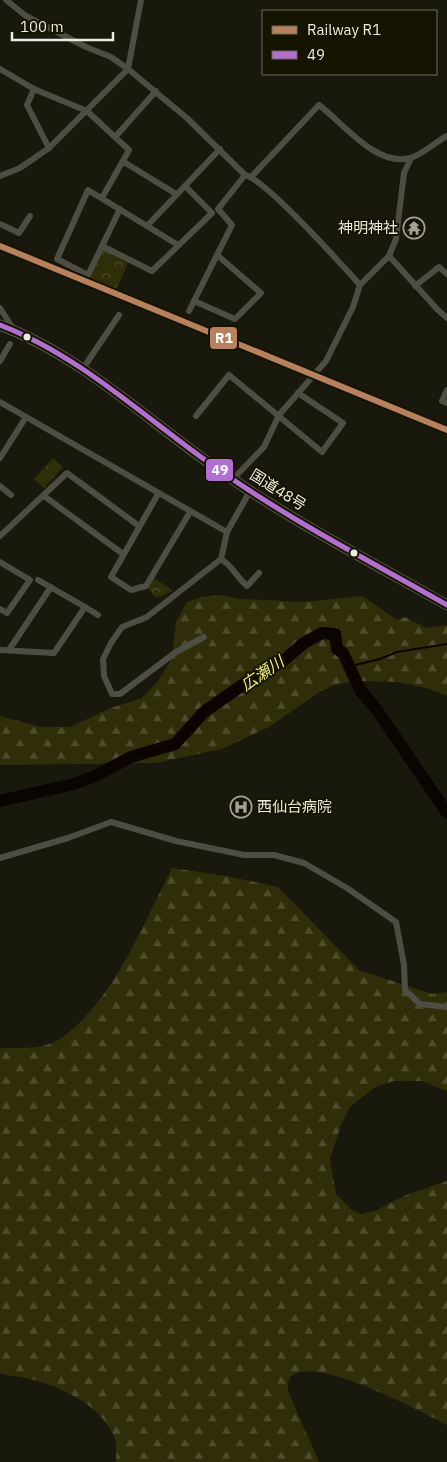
<svg xmlns="http://www.w3.org/2000/svg" width="447" height="1462" font-family="'IBM Plex Sans','Noto Sans JP',sans-serif">
	<defs>
		<pattern id="forest-firs" width="22" height="20" patternUnits="userSpaceOnUse" patternTransform="scale(1.25)"><rect width="22" height="20" fill="#302e09"/><path d="M5 1l3.5 6h-7zM16 11l3.5 6h-7z" fill="#4e4c2c"/></pattern>
		<pattern id="park-crowns" width="20" height="18" patternUnits="userSpaceOnUse" patternTransform="scale(1.25)"><rect width="20" height="18" fill="#302e09"/><path d="M2 6a3 3 0 1 1 6 0M12 15a3 3 0 1 1 6 0" fill="none" stroke="#4e4c2c"/></pattern>
	</defs>
	<rect width="100%" height="100%" fill="#19180c"/>
	<!-- forest -->
	<g fill="url(#forest-firs)">
		<polygon points="220,595 241,599 304,602 362,596 397,620 405,617 426,628 447,625 447,696 430,689 399,682 358,681 337,684 321,691 269,727 222,749 156,763 0,765 0,716 41,727 70,727 111,708 142,698 159,680 172,658 176,622 187,602 201,597"/>
		<path d="M 172,868 L 226,876 L 278,887 L 359,970 L 432,994 L 447,992 L 447,1091 L 422,1081 L 393,1081 L 374,1088 L 350,1107 L 341,1125 L 330,1159 L 336,1194 L 352,1210 L 361,1214 L 377,1210 L 406,1195 L 447,1181 L 447,1425 C 428,1415 280,1335 288,1391 L 319,1462 L 116,1462 C 116,1455 117,1446 115,1439 C 104,1408 67,1390 38,1381 C 25,1377 12,1377 0,1373 L 0,1048 C 21,1048 45,1050 63,1037 C 114,999 144,923 172,868 Z"/>
	</g>
	<!-- park -->
	<g fill="url(#park-crowns)">
		<polygon points="102,250 106,250 128,263 116,290 89,278"/>
		<polygon points="53,458 63,467 44,488 34,479"/>
		<polygon points="154,578 173,591 156,598 147,587"/>
	</g>
	<g fill="none" stroke-linecap="round" stroke-linejoin="round">
		<!-- stream -->
		<polyline stroke="#0a0501" stroke-width="2" points="347,667 380,659 397,652 447,644"/>
		<!-- river -->
		<polyline stroke="#0a0501" stroke-width="12" points="0,801 74,784 95,776 131,757 175,744 204,712 241,686 284,660 304,643 322,633 335,634 337,649 343,653 360,690 377,710 447,813"/>
		<!-- minor -->
		<g stroke="#4d4d43" stroke-width="6">
			<path d="M 6,0 L 26,16 L 86,47 L 111,57 L 128,69 L 188,119 L 245,175 C 266,180 342,265 360,285"/>
			<polyline points="0,69 34,89 87,111 129,150 102,198"/>
			<polyline points="34,89 27,105 49,148"/>
			<polyline points="116,136 156,91"/>
			<polyline points="124,162 176,194"/>
			<polyline points="0,176 20,168 49,148 128,69 141,0"/>
			<path d="M 251,177 L 319,105 C 343,123 376,167 410,158 C 422,155 435,142 447,136"/>
			<polyline points="120,209 88,275 57,259 88,190 178,245"/>
			<polyline points="0,224 19,233 30,216"/>
			<polyline points="147,226 220,149"/>
			<polyline points="102,246 152,271 212,213 185,186"/>
			<polyline points="389,256 437,309 447,318"/>
			<polyline points="415,286 439,267 447,274"/>
			<polyline points="194,301 235,319 261,293 217,255"/>
			<polyline points="0,308 14,330"/>
			<polyline points="189,311 232,225 218,209 245,175"/>
			<polyline points="0,361 10,344"/>
			<polyline points="82,370 119,315"/>
			<polyline points="447,390 442,401 447,403"/>
			<polyline points="0,402 227,532"/>
			<polyline points="196,416 229,375 322,452 343,423 298,393"/>
			<polyline points="0,458 26,417"/>
			<polyline points="232,480 264,447 279,415 326,361 353,307 360,285 389,256 396,239 404,173 411,158"/>
			<polyline points="0,486 11,495"/>
			<polyline points="158,494 111,577 131,590 146,586 190,512"/>
			<polyline points="44,496 123,554"/>
			<polyline points="0,536 67,473 139,526"/>
			<path d="M 221,559 C 235,568 235,576 247,586 L 259,573"/>
			<polyline points="0,562 30,580 7,613 0,609"/>
			<polyline points="85,607 98,615"/>
			<polyline points="204,637 176,652 120,694 112,694 104,676 103,659 111,643 122,627 147,617 221,559 227,532 250,491"/>
			<polyline points="0,650 54,653 85,607 38,580"/>
			<polyline points="9,650 51,587"/>
			<polyline points="0,858 68,838 111,822 176,841 244,855 274,855 304,863 347,888 396,922 404,965 405,990 420,1004 447,1007"/>
		</g>
		<!-- trunk -->
		<path stroke="#545444" stroke-width="11" d="M 0,325 C 79,355 144,417 212,465 C 286,518 368,560 447,605"/>
		<!-- bus-1 casing -->
		<g stroke="#151401" stroke-width="9">
			<path id="bus-1" d="M 0,325 C 79,355 144,417 212,465 C 286,518 368,560 447,605"/>
		</g>
		<!-- bus-1 -->
		<use href="#bus-1" stroke="#b36fd0" stroke-width="5"/>
		<!-- rail-1 casing -->
		<g stroke="#151401" stroke-width="10">
			<polyline id="rail-1" points="0,246 447,430"/>
		</g>
		<!-- rail-1 -->
		<use href="#rail-1" stroke="#b6815c" stroke-width="6"/>
	</g>
	<!-- icons -->
	<defs>
		<g id="temple-ring" transform="scale(1.125)"><circle r="9.5" fill="#151401" stroke="#a2a294" stroke-width="1.5"/><path d="M0-6L5-2H3V0L6.5 2.5H4V6H1.5V3h-3V6H-4V2.5H-6.5L-3 0V-2H-5Z" fill="#a2a294"/></g>
		<g id="hospital-ring" transform="scale(1.125)"><circle r="9.5" fill="#151401" stroke="#a2a294" stroke-width="1.5"/><path d="M-5-5h3v3.5h4V-5h3V5h-3V1.5h-4V5h-3Z" fill="#a2a294"/></g>
	</defs>
	<g fill-rule="evenodd">
		<use href="#temple-ring" x="414" y="228"/>
		<use href="#hospital-ring" x="241" y="807"/>
	</g>
	<!-- markers -->
	<g fill="#ececde" stroke="#151401" stroke-width="2">
		<circle cx="27" cy="337" r="4.5"/>
		<circle cx="354" cy="553" r="4.5"/>
	</g>
	<g text-anchor="middle" stroke-width="4" stroke-linejoin="round" paint-order="stroke">
		<!-- poi labels -->
		<g font-size="15" fill="#ececde" stroke="#151401" text-anchor="end">
			<text x="398" y="233">神明神社</text>
			<text x="257" y="812" text-anchor="start">西仙台病院</text>
		</g>
		<!-- street labels -->
		<g font-size="15" fill="#ececde" stroke="#151401">
			<text transform="translate(278 490) rotate(32)" y="5">国道48号</text>
		</g>
		<!-- water labels -->
		<g font-size="16" font-style="italic" fill="#ebe77c" stroke="#151401">
			<text transform="translate(262 673) rotate(-34)" y="6">広瀬川</text>
		</g>
	</g>
	<g stroke="#151401" stroke-width="2">
		<rect x="209" y="326" width="29" height="24" rx="5" fill="#b6815c"/>
		<rect x="205" y="458" width="29" height="24" rx="5" fill="#b36fd0"/>
	</g>
	<g font-size="14" text-anchor="middle" font-weight="bold" fill="#fff">
		<text x="224" y="343">R1</text>
		<text x="220" y="475">49</text>
	</g>
	<!-- legend -->
	<rect x="262" y="10" width="175" height="65" fill="#151401" stroke="#6b6a59"/>
	<rect x="272" y="26" width="25" height="8" fill="#b6815c" stroke="#6b6a59"/>
	<text x="307" y="35" font-size="15" fill="#ececde">Railway R1</text>
	<rect x="272" y="51" width="25" height="8" fill="#b36fd0" stroke="#6b6a59"/>
	<text x="307" y="60" font-size="15" fill="#ececde">49</text>
	<!-- scale -->
	<path d="M12 32v8h101v-8" fill="none" stroke="#ececde" stroke-width="2.5"/>
	<text x="20" y="32" font-size="15" fill="#ececde" stroke="#151401" stroke-width="4" paint-order="stroke">100 m</text>
</svg>
